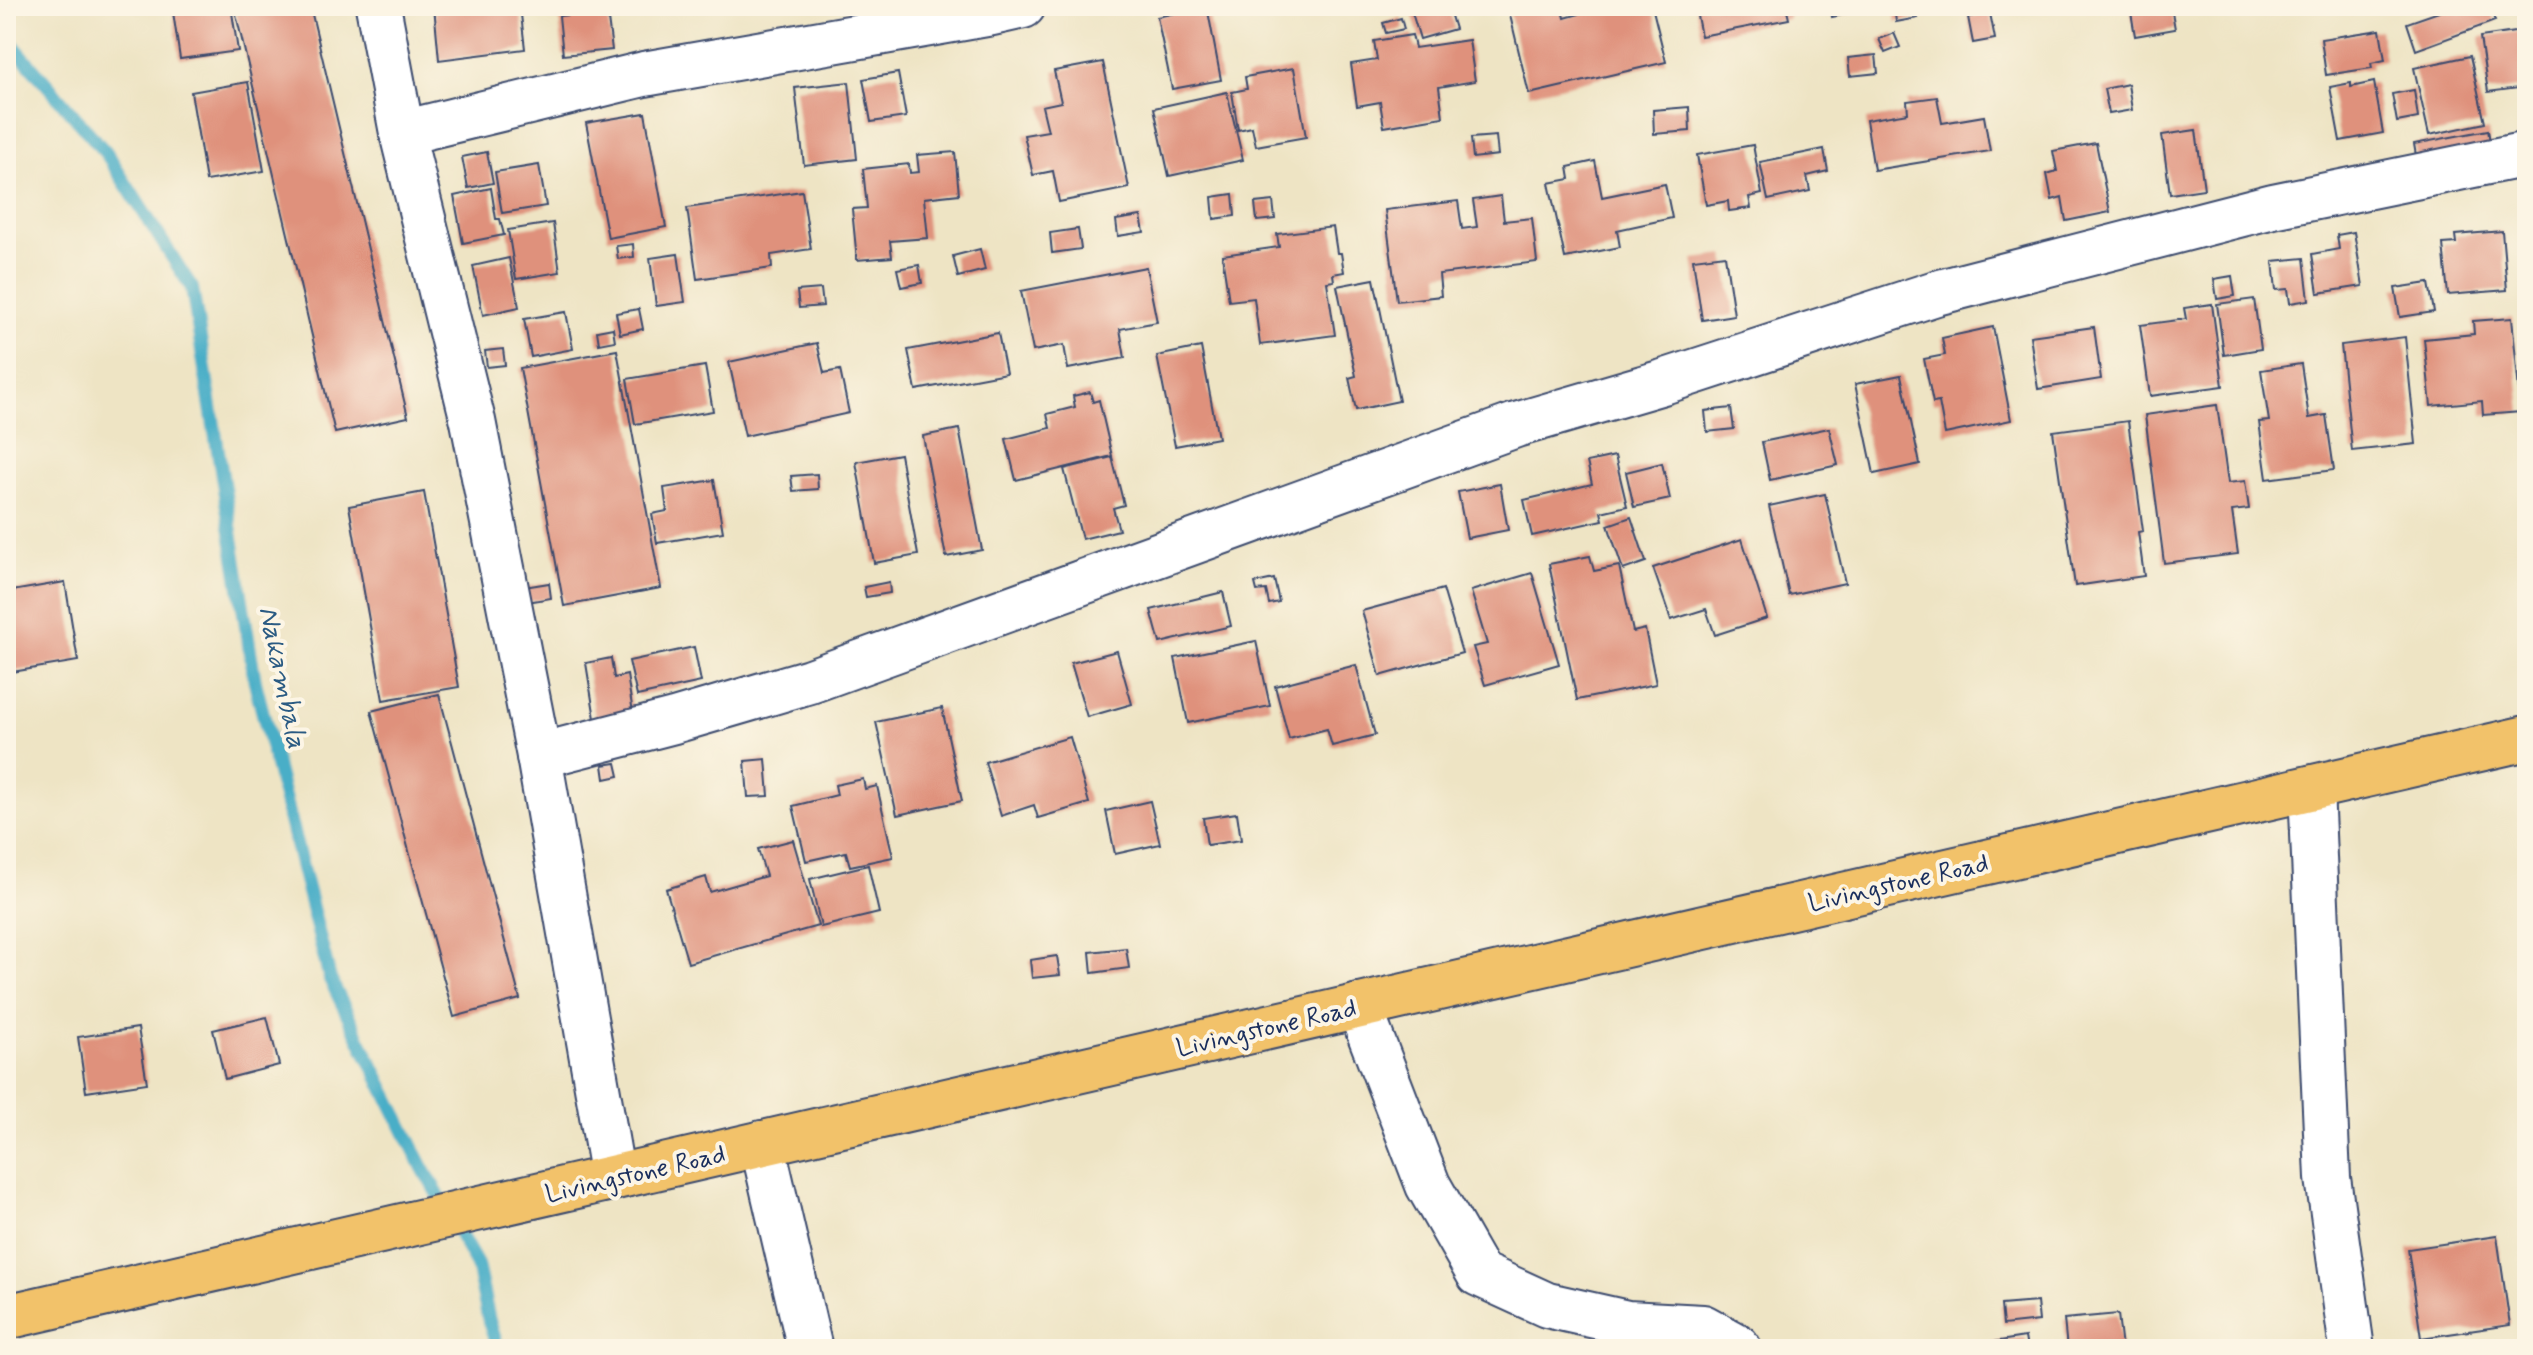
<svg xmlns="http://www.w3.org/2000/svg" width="2533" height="1355" font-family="Mynerve,sans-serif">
	<rect width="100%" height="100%" fill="#fcf5e5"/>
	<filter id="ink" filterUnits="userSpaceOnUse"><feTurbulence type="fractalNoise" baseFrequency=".0125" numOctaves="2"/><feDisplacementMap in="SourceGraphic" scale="16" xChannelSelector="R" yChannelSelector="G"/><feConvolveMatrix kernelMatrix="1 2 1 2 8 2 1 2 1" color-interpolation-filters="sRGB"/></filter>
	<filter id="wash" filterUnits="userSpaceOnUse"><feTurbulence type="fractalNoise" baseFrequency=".006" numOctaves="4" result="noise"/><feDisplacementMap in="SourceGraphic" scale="32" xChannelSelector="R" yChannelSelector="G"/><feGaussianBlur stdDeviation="1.8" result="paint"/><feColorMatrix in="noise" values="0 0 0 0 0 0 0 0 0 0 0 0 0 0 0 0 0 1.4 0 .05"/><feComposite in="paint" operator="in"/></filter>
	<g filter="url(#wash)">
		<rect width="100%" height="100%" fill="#eee4c4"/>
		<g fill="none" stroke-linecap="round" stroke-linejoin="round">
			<!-- stream -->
			<polyline stroke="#48aec7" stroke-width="14" points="6,37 106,153 192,288 255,682 330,979 422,1166 477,1265 489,1321 498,1349"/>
		</g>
		<g id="blocks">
			<!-- building -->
			<g fill="#df917c">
				<polygon points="214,6 231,6 238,51 180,59 173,12"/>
				<polygon points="234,6 310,6 408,417 335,433"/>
				<polygon points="434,6 520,6 525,49 439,60"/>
				<polygon points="1207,6 1221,80 1172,89 1157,17"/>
				<polygon points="1410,6 1448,6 1455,29 1420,39"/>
				<polygon points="1513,6 1562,6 1565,18 1579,14 1577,6 1652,6 1666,62 1529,94 1508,7"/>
				<polygon points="1695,6 1786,6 1789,19 1701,36"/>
				<polygon points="1830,6 1880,6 1880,7 1832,17"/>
				<polygon points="1894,6 1916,6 1918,18 1896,22"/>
				<polygon points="2130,6 2171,6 2175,29 2135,36"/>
				<polygon points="2456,6 2489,6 2495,21 2416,50 2407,23"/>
				<polygon points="607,11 612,50 563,55 559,16"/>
				<polygon points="1990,13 1995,39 1973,43 1968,17"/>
				<polygon points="1401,18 1404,29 1386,33 1383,23"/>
				<polygon points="2380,30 2385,60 2371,63 2372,68 2326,75 2321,39"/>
				<polygon points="2522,31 2527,87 2488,92 2480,37"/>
				<polygon points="1894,33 1900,47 1885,53 1879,39"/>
				<polygon points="1412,35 1415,48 1469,40 1475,81 1439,87 1443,117 1384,127 1380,102 1357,106 1351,64 1377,60 1374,41"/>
				<polygon points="1876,55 1878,73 1850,76 1848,58"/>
				<polygon points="2470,56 2485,123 2429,135 2414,68"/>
				<polygon points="1103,62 1129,188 1059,202 1053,171 1033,175 1024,135 1048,131 1042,106 1061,102 1054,71"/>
				<polygon points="1294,68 1306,137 1256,146 1252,127 1238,130 1232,92 1247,89 1245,77"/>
				<polygon points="898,73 906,117 871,122 863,79"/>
				<polygon points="248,82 264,171 206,181 191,92"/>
				<polygon points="849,82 857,159 804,165 795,88"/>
				<polygon points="2374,82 2383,133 2340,141 2330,87 2351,83 2351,87"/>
				<polygon points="2128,84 2132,110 2109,114 2104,89"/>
				<polygon points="2414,90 2418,118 2397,122 2392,94"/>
				<polygon points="1227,92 1243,160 1169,176 1154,108"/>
				<polygon points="1937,97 1942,123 1984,116 1990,151 1874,170 1866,120 1908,113 1907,101"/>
				<polygon points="1689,107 1690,131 1654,134 1653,110"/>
				<polygon points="645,113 666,227 608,238 586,123"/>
				<polygon points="2196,130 2204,189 2170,194 2162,135"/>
				<polygon points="2488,130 2492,153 2418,167 2414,144"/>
				<polygon points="1496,136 1498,155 1473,158 1471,138"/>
				<polygon points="2096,143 2110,212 2066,221 2062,197 2052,200 2047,174 2057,171 2053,151"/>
				<polygon points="1753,145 1762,194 1749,197 1751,208 1729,211 1728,201 1706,205 1697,155"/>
				<polygon points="1824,149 1828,171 1807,176 1810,191 1768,200 1760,162"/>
				<polygon points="487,152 493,183 468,188 462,157"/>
				<polygon points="955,152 959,194 924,198 928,238 890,241 892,257 857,260 852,209 867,208 863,169 909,164 910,173 919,172 917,155"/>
				<polygon points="1595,161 1602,197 1665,184 1672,218 1617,230 1620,247 1565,258 1549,183 1570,179 1568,167"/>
				<polygon points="539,165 546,206 502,213 495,172"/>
				<polygon points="491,188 496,219 500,219 504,235 463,243 454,196"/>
				<polygon points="802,191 811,249 771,255 772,268 697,279 687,208"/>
				<polygon points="1233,194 1235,216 1214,219 1212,197"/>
				<polygon points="1501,196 1504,221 1532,218 1537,262 1439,274 1441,296 1397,301 1385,210 1458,201 1462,229 1477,227 1473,200"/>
				<polygon points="1273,201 1275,219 1257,221 1255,203"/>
				<polygon points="1141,216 1144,232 1118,236 1116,220"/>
				<polygon points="553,223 560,272 516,279 508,230"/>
				<polygon points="1333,227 1337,253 1341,253 1344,272 1333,274 1334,281 1327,282 1335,335 1260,345 1254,298 1229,301 1222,255 1279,247 1277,234"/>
				<polygon points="1078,229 1081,249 1052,253 1050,233"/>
				<polygon points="2502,231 2507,290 2448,295 2443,244 2456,243 2455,235"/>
				<polygon points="2354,232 2363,286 2318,293 2312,254 2339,249 2337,235"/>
				<polygon points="633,244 634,257 618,259 616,246"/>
				<polygon points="980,249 985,270 958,277 953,256"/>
				<polygon points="678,254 685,302 656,306 650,258"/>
				<polygon points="1725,255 1734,315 1702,320 1693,259"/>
				<polygon points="509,258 519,307 483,315 473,266"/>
				<polygon points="2304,258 2309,300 2290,303 2288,289 2276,290 2273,261"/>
				<polygon points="919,265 922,283 901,287 897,269"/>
				<polygon points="1146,267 1157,322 1120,329 1125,358 1068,369 1064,345 1033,351 1021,291"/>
				<polygon points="2232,276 2235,296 2217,299 2214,279"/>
				<polygon points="1374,279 1399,401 1356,410 1349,378 1356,376 1337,286"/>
				<polygon points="2429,283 2434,312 2400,317 2395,288"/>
				<polygon points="821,289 823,306 799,308 797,291"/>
				<polygon points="2254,299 2261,349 2224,355 2217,304"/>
				<polygon points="2212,304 2223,386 2150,396 2140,325 2186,319 2184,308"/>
				<polygon points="639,309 643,329 620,334 616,313"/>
				<polygon points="566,312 573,349 531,357 524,319"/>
				<polygon points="2512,318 2521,412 2483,415 2482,401 2431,406 2424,339 2474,334 2473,321"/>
				<polygon points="1993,327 2011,420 1945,434 1939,402 1933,403 1924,359 1945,355 1942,338"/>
				<polygon points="2094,327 2101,379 2038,389 2030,336"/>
				<polygon points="613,328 615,341 599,344 597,331"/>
				<polygon points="998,333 1006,373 916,390 908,350"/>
				<polygon points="2405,337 2416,444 2352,451 2341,345"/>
				<polygon points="817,343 824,373 840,370 849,413 745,436 729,362"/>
				<polygon points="1201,347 1218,438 1175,446 1157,356"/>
				<polygon points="503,349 505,365 487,367 485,351"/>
				<polygon points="617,350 661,588 564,606 520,368"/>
				<polygon points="2301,364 2309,418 2326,415 2334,470 2267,479 2259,422 2269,421 2261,370"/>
				<polygon points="705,366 713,411 635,424 627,379"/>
				<polygon points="1901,375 1920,464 1874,474 1855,384"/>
				<polygon points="1090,392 1093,402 1099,400 1112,456 1016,480 1006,439 1050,428 1047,414 1075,407 1073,396"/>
				<polygon points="2217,405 2228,483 2245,481 2249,509 2232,511 2238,554 2164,563 2145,415"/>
				<polygon points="1731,408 1734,429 1707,432 1705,411"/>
				<polygon points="2128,421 2143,531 2138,532 2144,576 2075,586 2053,431"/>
				<polygon points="1829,428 1838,465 1770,480 1762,442"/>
				<polygon points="959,429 982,550 946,557 923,436"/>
				<polygon points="900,454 918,555 874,563 856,462"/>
				<polygon points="1615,456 1627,506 1601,512 1603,520 1532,536 1524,500 1592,484 1587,462"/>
				<polygon points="1112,457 1124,505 1113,508 1119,530 1082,539 1064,469"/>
				<polygon points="1662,463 1670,499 1634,507 1626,472"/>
				<polygon points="817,474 818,489 793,491 791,476"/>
				<polygon points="714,480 723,532 657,543 652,514 667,511 664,488"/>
				<polygon points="1500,484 1508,530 1467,538 1458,492"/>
				<polygon points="424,492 459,687 383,700 349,506"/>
				<polygon points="1825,494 1845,583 1789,595 1769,506"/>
				<polygon points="1631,517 1646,562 1623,570 1608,525"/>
				<polygon points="1742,539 1767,618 1715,635 1706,609 1671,620 1653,568"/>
				<polygon points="1590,556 1594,571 1619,566 1633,632 1645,629 1656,684 1577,700 1549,564"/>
				<polygon points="1532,573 1559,664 1485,685 1473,647 1487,644 1471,591"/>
				<polygon points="1274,579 1279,602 1269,604 1266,590 1257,591 1255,583"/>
				<polygon points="65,582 78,661 6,673 6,592"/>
				<polygon points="889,582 890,593 866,597 864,587"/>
				<polygon points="549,583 551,598 527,602 524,587"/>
				<polygon points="1443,589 1462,653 1380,676 1362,611"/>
				<polygon points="1223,592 1231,626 1160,643 1151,610"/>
				<polygon points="1256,641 1270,706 1188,723 1175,658"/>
				<polygon points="694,647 701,682 637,696 629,661"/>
				<polygon points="1117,651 1132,704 1087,717 1071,663"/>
				<polygon points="611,658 614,678 627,675 635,725 597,731 586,663"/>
				<polygon points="1356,665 1375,735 1332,746 1327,729 1289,739 1275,686"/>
				<polygon points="439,694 520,999 454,1017 371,711"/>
				<polygon points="942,708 962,801 897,815 876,722"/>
				<polygon points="1070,737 1089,803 1038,818 1034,805 1001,816 985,762"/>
				<polygon points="766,759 769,796 748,797 745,761"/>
				<polygon points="616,763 619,776 605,779 603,765"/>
				<polygon points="863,779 865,789 877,786 893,857 850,866 846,852 806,861 793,806 837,795 835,785"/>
				<polygon points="1150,801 1160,844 1115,854 1106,811"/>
				<polygon points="1237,813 1241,840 1207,845 1203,818"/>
				<polygon points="793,840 818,926 688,963 666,889 706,877 710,892 766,876 758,849"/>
				<polygon points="868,865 879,913 821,927 810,879"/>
				<polygon points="1126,948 1129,968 1092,973 1090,952"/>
				<polygon points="1057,956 1060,975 1032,978 1030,960"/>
				<polygon points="267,1017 279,1065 225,1079 213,1030"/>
				<polygon points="138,1028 147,1083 86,1092 78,1037"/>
				<polygon points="2497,1236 2510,1325 2421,1338 2408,1249"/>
				<polygon points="2037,1302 2039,1321 2003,1325 2001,1305"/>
				<polygon points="2118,1314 2122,1349 2067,1349 2064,1319"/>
				<polygon points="2025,1337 2027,1349 1962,1349 1962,1347"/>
			</g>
		</g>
	</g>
	<g filter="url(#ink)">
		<use href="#blocks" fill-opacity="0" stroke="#3b4a6d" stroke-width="2"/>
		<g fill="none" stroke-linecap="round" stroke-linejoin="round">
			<!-- minor casing -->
			<g stroke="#3b4a6d" stroke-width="48">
				<g id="minor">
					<polyline points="378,6 402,133 473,421 539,756 613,1178"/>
					<polyline points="402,133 644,74 992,13 1023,6"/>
					<polyline points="539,756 674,721 810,681 1516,425 1663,382 1936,293 2273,206 2527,154"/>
					<polyline points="2311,788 2328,1178 2352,1349"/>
					<polyline points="1359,1006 1428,1185 1479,1274 1547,1305 1627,1323 1703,1327 1736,1345 1739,1349"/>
					<polyline points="762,1143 810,1349"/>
				</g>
			</g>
			<!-- highway casing -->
			<g stroke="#3b4a6d" stroke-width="48">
				<polyline id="highway" points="6,1317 2527,738"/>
			</g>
			<!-- minor -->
			<use href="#minor" stroke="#fff" stroke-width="44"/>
			<!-- highway -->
			<use href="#highway" stroke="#f2c26a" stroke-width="44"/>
		</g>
	</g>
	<g text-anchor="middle" stroke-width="8" stroke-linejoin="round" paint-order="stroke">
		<!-- street labels -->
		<g font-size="26" fill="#1b2f5e" stroke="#fcf5e5">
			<text transform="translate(1898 882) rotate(-13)" y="9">Livingstone Road</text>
			<text transform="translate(1266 1027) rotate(-13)" y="9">Livingstone Road</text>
			<text transform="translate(635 1173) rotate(-13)" y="9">Livingstone Road</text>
		</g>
		<!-- water labels -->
		<g font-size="28" font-style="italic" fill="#2b5b83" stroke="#fcf5e5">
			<text transform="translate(284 677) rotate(78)" y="10">Nakambala</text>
		</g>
	</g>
	<!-- margin -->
	<rect width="2533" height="1355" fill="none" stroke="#fcf5e5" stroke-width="32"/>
</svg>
